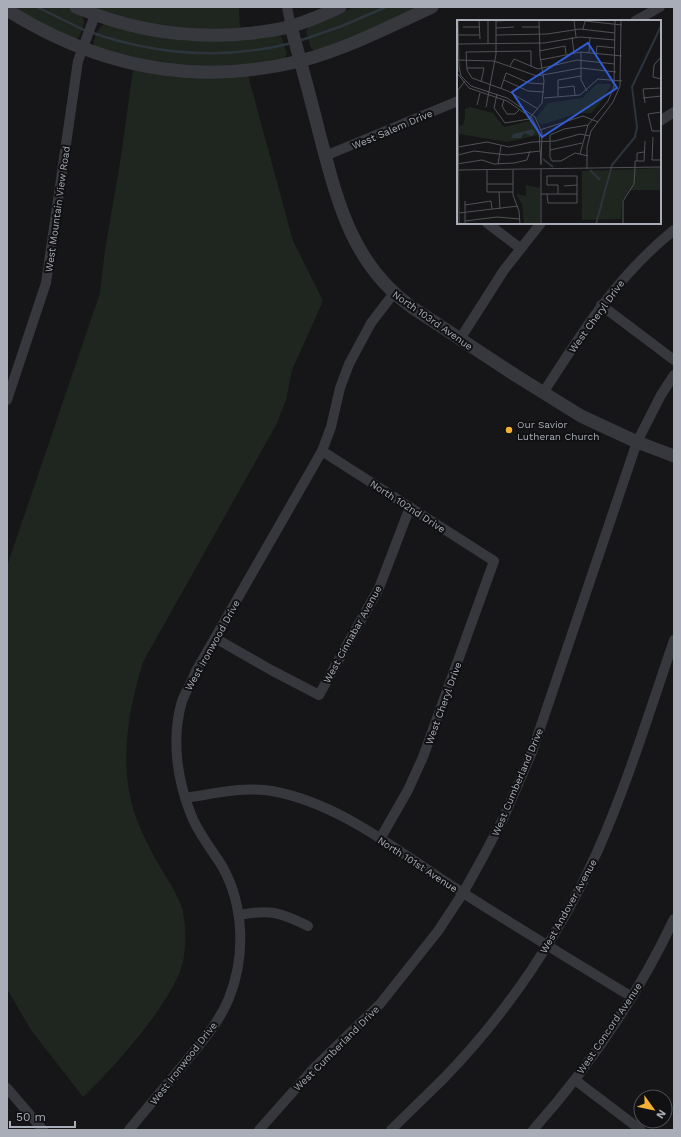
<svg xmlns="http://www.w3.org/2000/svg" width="681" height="1137" font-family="'Work Sans',sans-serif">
	<rect width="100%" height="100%" fill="#161618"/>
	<!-- green -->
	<g fill="#1e261f">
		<path d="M 12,7 C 26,7 54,4 66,7 C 79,11 88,16 82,30 C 80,35 79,38 74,40 Z"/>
		<polygon points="89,7 239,7 240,29 219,31 161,27"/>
		<polygon points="354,7 424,7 315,51 311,48 306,31 309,26"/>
		<path d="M 104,24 L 157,36 L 187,41 L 207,41 L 278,35 L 282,38 L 287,54 L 284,59 L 239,66 L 172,67 L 94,47 C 93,39 97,29 104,24 Z"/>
		<path d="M 133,69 L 248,75 L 293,241 L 323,301 L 292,370 L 286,400 L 276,425 L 143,662 C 127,715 117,772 139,825 C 144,837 150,849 156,860 C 165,876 176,890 182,908 C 186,923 186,941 184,956 C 180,995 112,1070 83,1097 L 31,1030 L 7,989 L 7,566 L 100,293 L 105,250 L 121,157 Z"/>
	</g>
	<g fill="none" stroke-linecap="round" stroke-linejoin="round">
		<!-- stream -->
		<g stroke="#2c353c" stroke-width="2.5">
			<polyline points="37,7 86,31"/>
			<path d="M 90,32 C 156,55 225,60 292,43"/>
			<polyline points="299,41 342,26 386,7"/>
		</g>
		<!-- minor -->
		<g stroke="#37383d" stroke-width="10">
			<polyline points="287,7 291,27"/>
			<polyline points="635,21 660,7"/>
			<polyline points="660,121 674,112"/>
			<polyline points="325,156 458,101"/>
			<polyline points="487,223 520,248"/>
			<polyline points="601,305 674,360"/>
			<polyline points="460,339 504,270 541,223"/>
			<path d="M 543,393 C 583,331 616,277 674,230"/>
			<polyline points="7,400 46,283 78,61 95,15"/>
			<polyline points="322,451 494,561 423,757 408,790 380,839"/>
			<polyline points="215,638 271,670 319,695 379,588 410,507"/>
			<path d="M 185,798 C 213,794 244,786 272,791 C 339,803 396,850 452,886 C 512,924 572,961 632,997"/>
			<path d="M 239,915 C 269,909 280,912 308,926"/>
			<polyline points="575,1080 641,1130"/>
			<polyline points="7,1088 43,1130"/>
			<path d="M 129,1130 C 147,1108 165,1087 183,1065 C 200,1044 219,1023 229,998 C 246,956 244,905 222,866 C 212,850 199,834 192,817 C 177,781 171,739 182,701 C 186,691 192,681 196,671 L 322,451 L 331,427 L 340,388 L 349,364 L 371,323 L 394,293"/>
			<polyline points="259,1130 315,1067 380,1004 438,931 463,893 483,857 503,819 532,752 637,442 661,395 674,375"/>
			<path d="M 391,1130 C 409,1112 427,1095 445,1077 C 507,1013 562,932 598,850 C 628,782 650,710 674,640"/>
			<path d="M 533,1130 C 589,1067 638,995 674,919"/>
		</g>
		<!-- tertiary -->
		<g stroke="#37383d" stroke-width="13">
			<path d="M 76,7 C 133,31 191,40 253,33 C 266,31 280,30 292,26 C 309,21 325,14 340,7"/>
			<path d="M 7,10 C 98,67 195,87 300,61 C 346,49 390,26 432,7"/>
			<path d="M 291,27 C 301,63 311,100 320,136 C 338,204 353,266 413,308 L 515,375 L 581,416 L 637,442 L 674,456"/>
		</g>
	</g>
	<!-- markers -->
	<circle fill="#f2b134" stroke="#111113" stroke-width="1.5" cx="509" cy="430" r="4"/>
	<g text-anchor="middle" stroke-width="4" stroke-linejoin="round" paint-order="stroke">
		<!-- street labels -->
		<g font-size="10" fill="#a8adb8" stroke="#111113">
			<text transform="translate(392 129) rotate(-23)" y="4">West Salem Drive</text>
			<text transform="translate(57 209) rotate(-82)" y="4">West Mountain View Road</text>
			<text transform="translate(596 316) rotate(-54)" y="4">West Cheryl Drive</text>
			<text transform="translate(433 320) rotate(35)" y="4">North 103rd Avenue</text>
			<text transform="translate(408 506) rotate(33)" y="4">North 102nd Drive</text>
			<text transform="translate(352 634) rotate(-61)" y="4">West Cinnabar Avenue</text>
			<text transform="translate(212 645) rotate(-61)" y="4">West Ironwood Drive</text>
			<text transform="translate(443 703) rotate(-70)" y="4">West Cheryl Drive</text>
			<text transform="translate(517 782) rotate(-67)" y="4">West Cumberland Drive</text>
			<text transform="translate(418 864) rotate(33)" y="4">North 101st Avenue</text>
			<text transform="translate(568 906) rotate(-61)" y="4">West Andover Avenue</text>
			<text transform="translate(609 1028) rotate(-56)" y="4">West Concord Avenue</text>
			<text transform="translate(336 1048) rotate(-45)" y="4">West Cumberland Drive</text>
			<text transform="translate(183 1063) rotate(-52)" y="4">West Ironwood Drive</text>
		</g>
		<!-- poi labels -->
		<g font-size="10" fill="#a8adb8" stroke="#111113" text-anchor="start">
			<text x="517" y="428">Our Savior<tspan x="517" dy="12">Lutheran Church</tspan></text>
		</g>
	</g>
	<!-- overview -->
	<g transform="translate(457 20)">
		<rect width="204" height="204" fill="#161618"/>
		<path d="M 140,64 L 154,64 L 146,80 L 134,93 L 121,93 L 84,105 L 79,98 L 91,83 L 125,78 ZM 13,87 L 36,93 L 47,107 L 76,100 L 82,115 L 50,122 L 2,114 L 2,106 L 6,105 L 8,97 L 8,89 ZM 204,148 L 204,170 L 172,170 L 165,181 L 164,199 L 125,200 L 125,151 ZM 69,165 L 83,168 L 83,204 L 67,204 L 65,184 L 59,174 L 69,176 Z" fill="#1e261f"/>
		<path d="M 76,109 L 78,113 L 74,116 L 67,113 L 64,118 L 54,118 L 56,114 Z" fill="#2c353c"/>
		<path fill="none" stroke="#2c353c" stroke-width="2" d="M 0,35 L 1,52M 86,139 L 96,147M 133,150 L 143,160M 139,204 L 155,145 L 178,117 L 180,107 L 175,67 L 204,6"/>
		<path fill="none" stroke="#505258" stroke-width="1" d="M 1,0 L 2,47 L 4,56 L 14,66 L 50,78 L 78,97 L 85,113 L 84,144M 22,0 L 23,19M 31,0 L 31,24M 117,0 L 119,17M 39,1 L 59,0M 6,7 L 23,7M 65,7 L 82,7M 39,8 L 57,7M 126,9 L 128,1 L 165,5M 1,15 L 22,15M 39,15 L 90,14 L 123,9 L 158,13M 115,17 L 117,33M 1,24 L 87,23 L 123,17 L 158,20M 82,31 L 108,26 L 109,34M 124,32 L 124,60 L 130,71M 132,33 L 133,17M 139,34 L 140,26 L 158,28M 204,37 L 197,45 L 196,57 L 204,59M 1,40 L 37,41 L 80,56 L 124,48 L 159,52M 83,40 L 124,32 L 165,36M 53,46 L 57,39 L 81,49 L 120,40 L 158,44M 74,46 L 74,31 L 9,32 L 10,50 L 15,58 L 51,71 L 81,89M 10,48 L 27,48 L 24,62M 0,53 L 12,68 L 50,81 L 75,98 L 82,112 L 84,145M 47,60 L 71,71 L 87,72M 44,68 L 49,53 L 72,63 L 87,64M 101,68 L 117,66 L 118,75M 40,74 L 37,88 L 48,103 L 72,99 L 85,83 L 87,61 L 83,36 L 82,0M 101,76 L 101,60 L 124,56M 87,78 L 123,75 L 141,59 L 165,61M 186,78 L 204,76M 47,80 L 45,86 L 50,94 L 58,94 L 63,89M 188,83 L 186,69 L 204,68M 20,85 L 23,73M 29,87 L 39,34 L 39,0M 204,92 L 204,49M 204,92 L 191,94 L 195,111 L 204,111M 204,102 L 204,120M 131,105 L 107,109 L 93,115 L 93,137 L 95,141 L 104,141 L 118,133 L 131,136M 83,110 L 126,96 L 141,102M 196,117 L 195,140 L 204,140M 1,127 L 30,122 L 52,127 L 75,122 L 98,121 L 123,114 L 133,116M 93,130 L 125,123M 123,134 L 131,105 L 151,81 L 157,67 L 158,0M 1,135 L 17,131 L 50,135 L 83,131M 180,141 L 180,133 L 187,132M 0,144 L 25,140 L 37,144 L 57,143 L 70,140 L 73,131M 41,144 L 44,126M 178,148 L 178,141 L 187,141 L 188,121M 84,149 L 84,204M 130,149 L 130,127 L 134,111 L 156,82 L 163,66 L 164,0M 0,150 L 204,147M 30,150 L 30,172 L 56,172M 56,150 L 56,175 L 62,191 L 63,204M 30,164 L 56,164M 107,166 L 120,165M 42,172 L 43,189M 84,174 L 120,174M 90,174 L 91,183 L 120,183 L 120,156 L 90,156 L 90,165 L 101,165 L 101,174M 8,181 L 8,204M 8,185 L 34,181 L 35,189M 2,193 L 61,186M 8,201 L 40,197 L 63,199M 2,204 L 1,70 L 8,61M 166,204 L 166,181 L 177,164 L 178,148"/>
		<path fill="#325cd3" fill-opacity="0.15" stroke="#325cd3" stroke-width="2" d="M 131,23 L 160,68 L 85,117 L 55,72 Z"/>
		<rect width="204" height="204" fill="none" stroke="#a8adb8" stroke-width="2"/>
	</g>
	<!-- border -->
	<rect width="681" height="1137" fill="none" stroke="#a8adb8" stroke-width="16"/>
	<!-- north arrow -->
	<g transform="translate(653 1109) rotate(123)"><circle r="19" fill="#111113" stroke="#4d4f55"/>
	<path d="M0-3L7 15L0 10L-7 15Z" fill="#f2b134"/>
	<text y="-6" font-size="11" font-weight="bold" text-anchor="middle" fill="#a8adb8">N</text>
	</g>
	<!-- scale -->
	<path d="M10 1121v6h65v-6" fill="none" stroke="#a8adb8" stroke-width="2"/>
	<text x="16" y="1121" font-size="12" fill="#a8adb8" stroke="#111113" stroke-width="3" paint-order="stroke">50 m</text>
</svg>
